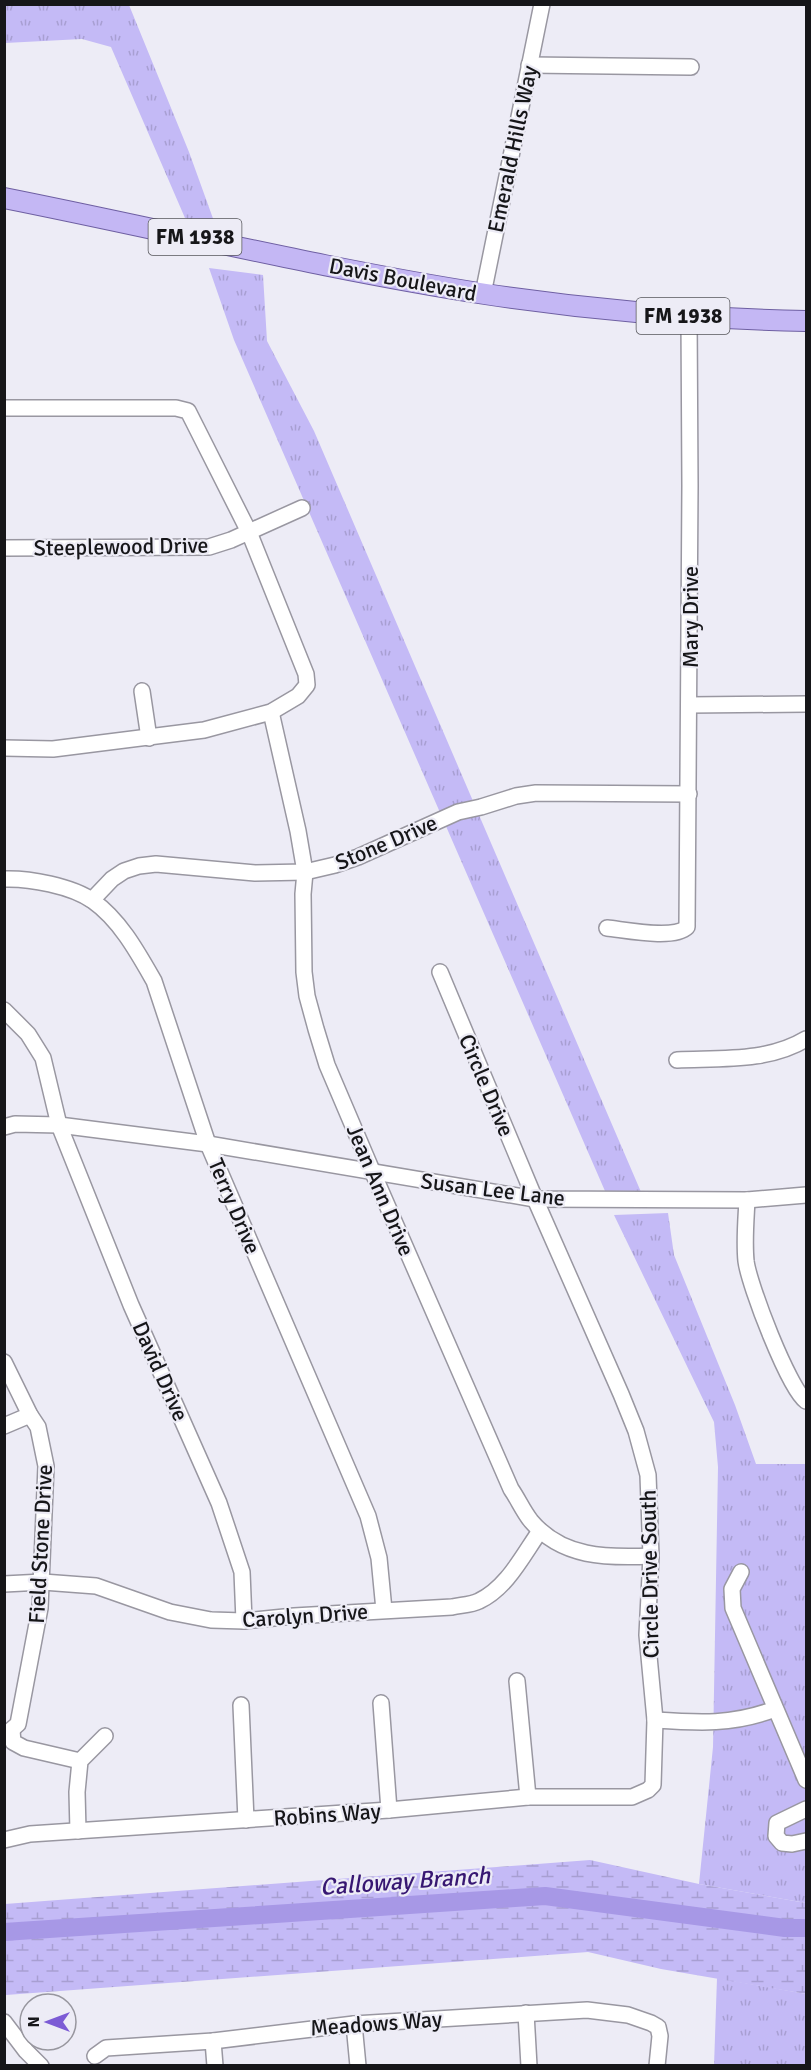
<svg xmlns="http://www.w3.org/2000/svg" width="811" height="2070" font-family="Signika,sans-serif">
	<defs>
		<pattern id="grass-tufts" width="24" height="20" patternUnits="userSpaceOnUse" patternTransform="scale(1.5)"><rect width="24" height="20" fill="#c4baf6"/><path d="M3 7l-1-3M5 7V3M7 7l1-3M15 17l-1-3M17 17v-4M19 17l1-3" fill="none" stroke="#a89fd2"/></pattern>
		<pattern id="wetland-marsh" width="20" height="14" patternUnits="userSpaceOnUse" patternTransform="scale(1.5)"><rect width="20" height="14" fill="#c4baf6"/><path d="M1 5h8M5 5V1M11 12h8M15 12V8" fill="none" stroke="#a89fd2"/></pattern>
	</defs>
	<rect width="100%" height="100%" fill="#edecf6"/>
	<!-- grass -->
	<g fill="url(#grass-tufts)">
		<polygon points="4,5 129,5 189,152 215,224 185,218 111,47 82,39 5,43"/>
		<polygon points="209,268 263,275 267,341 314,431 641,1192 605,1191 234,340"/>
		<polygon points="668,1213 674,1255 735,1405 756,1464 806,1464 806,1903 699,1884 713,1747 718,1467 714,1422 614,1215"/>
		<polygon points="717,1978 806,1994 806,2065 714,2066"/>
	</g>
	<!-- wetland -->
	<polygon fill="url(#wetland-marsh)" points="590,1860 699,1884 806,1903 806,1994 661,1969 588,1952 6,1995 5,1993 5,1904"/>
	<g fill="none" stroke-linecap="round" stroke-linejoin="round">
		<!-- river -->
		<polyline stroke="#a798e6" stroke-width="18" points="4,1932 545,1896 785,1928 806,1928"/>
		<!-- minor casing -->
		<g stroke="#9997a1" stroke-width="18">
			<g id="minor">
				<polyline points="529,65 691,67"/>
				<polyline points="483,294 542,4"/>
				<polyline points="4,408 176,408 188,411 249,532 306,674 307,685 298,696 271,712 204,730 53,749 4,748"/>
				<polyline points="4,548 209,547 231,540 302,508"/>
				<polyline points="142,691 149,738"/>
				<polyline points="689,705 806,704"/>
				<path d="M 271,712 L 298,831 L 305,872 L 303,894 L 304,972 L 307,996 L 316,1029 L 327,1065 L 373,1173 L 511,1489 C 518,1499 523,1511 531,1521 C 562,1558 607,1558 651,1556"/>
				<path d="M 4,879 C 29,878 72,886 93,901 C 120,920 138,953 154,981 L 208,1144 L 368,1516 L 379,1558 L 384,1610"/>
				<polyline points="92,900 112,879 124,871 139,866 156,864 255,873 305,872 335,865 358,857 458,812 481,807 516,796 536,793 689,794"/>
				<path d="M 607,928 C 626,930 674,940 687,927 L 690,486 L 689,316"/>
				<polyline points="4,1010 28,1034 43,1058 59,1125 131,1305 219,1503 242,1572 244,1621"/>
				<path d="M 677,1060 C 721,1058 768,1062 806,1039"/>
				<polyline points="4,1127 15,1124 59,1125 208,1144 535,1199 747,1200 806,1195"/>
				<path d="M 747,1200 C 746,1220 744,1241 746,1261 C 749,1285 789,1389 806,1401"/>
				<polyline points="4,1362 30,1415 38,1427 46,1466 40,1608 18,1724 4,1736"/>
				<polyline points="4,1426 30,1415"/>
				<polyline points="741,1572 732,1589 733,1608 806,1780"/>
				<path d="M 4,1584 L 43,1582 L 96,1586 L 170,1612 L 211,1620 L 244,1621 L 294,1616 L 452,1607 C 461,1605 471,1605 479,1601 C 507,1588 523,1555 540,1531"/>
				<polyline points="517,1681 528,1797"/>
				<polyline points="381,1703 389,1810"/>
				<polyline points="241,1705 246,1820"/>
				<path d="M 655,1720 C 699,1723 733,1725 775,1709"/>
				<polyline points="12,1731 13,1742 24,1748 80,1761"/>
				<polyline points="806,1809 777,1823 776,1836 782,1843 792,1844 806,1841"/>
				<polyline points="78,1831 77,1792 80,1761 105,1736"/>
				<polyline points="4,1840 30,1834 389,1810 528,1797 632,1797 648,1790 653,1785 655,1720 647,1635 651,1556 648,1475 636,1431 621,1394 535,1199 440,972"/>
				<polyline points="526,2013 529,2066"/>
				<polyline points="4,2022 26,2051 41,2066"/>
				<polyline points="354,2024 358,2066"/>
				<polyline points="213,2041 215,2066"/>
				<polyline points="95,2056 106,2048 213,2041 354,2024 587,2010 628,2015 651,2023 658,2027 660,2036 657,2066"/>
			</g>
		</g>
		<!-- major casing -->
		<g stroke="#6e5fa2" stroke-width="22">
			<path id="major" d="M 4,198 C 165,230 324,269 485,294 C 591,310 700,319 806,321"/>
		</g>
		<!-- minor -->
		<use href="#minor" stroke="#fff" stroke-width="15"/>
		<!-- major -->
		<use href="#major" stroke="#c4b7f4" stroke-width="20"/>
	</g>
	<g text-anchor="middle" stroke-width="4.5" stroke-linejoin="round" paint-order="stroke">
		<!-- shield labels -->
		<g fill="#edecf6" stroke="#56565b" stroke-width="1.5">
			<rect x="148.5" y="219" width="93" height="36" rx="4.5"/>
			<rect x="636.5" y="298" width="93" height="36" rx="4.5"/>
		</g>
		<g font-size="21" font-weight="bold" fill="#161619">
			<text x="195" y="244">FM 1938</text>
			<text x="683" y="323">FM 1938</text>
		</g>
		<!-- street labels -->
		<g font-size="22" fill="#161619" stroke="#edecf6">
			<text transform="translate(512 149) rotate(-78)" y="8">Emerald Hills Way</text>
			<text transform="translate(403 279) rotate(11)" y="8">Davis Boulevard</text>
			<text transform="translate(121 546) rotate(-1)" y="8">Steeplewood Drive</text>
			<text transform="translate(690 617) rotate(-90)" y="8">Mary Drive</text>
			<text transform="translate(386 842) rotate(-23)" y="8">Stone Drive</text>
			<text transform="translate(487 1085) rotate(67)" y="8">Circle Drive</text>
			<text transform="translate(493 1189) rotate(7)" y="8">Susan Lee Lane</text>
			<text transform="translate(381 1190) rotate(67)" y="8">Jean Ann Drive</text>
			<text transform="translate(235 1206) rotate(67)" y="8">Terry Drive</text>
			<text transform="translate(161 1371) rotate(66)" y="8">David Drive</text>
			<text transform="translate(40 1544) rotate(-87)" y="8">Field Stone Drive</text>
			<text transform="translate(649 1574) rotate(-91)" y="8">Circle Drive South</text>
			<text transform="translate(305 1615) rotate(-4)" y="8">Carolyn Drive</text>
			<text transform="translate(327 1814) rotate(-4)" y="8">Robins Way</text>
			<text transform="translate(376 2023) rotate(-4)" y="8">Meadows Way</text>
		</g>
		<!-- water labels -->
		<g font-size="24" font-style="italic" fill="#371772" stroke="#edecf6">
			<text transform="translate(405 1881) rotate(-4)" y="8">Calloway Branch</text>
		</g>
	</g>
	<!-- border -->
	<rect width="811" height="2070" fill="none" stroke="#161619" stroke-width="12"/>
	<!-- north arrow -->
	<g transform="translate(48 2022) rotate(270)"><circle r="28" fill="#edecf6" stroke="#97969e" stroke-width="1.5"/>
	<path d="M0-4.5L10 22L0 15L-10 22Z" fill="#7c5bd5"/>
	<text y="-9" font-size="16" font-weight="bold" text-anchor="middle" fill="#161619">N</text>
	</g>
</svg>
